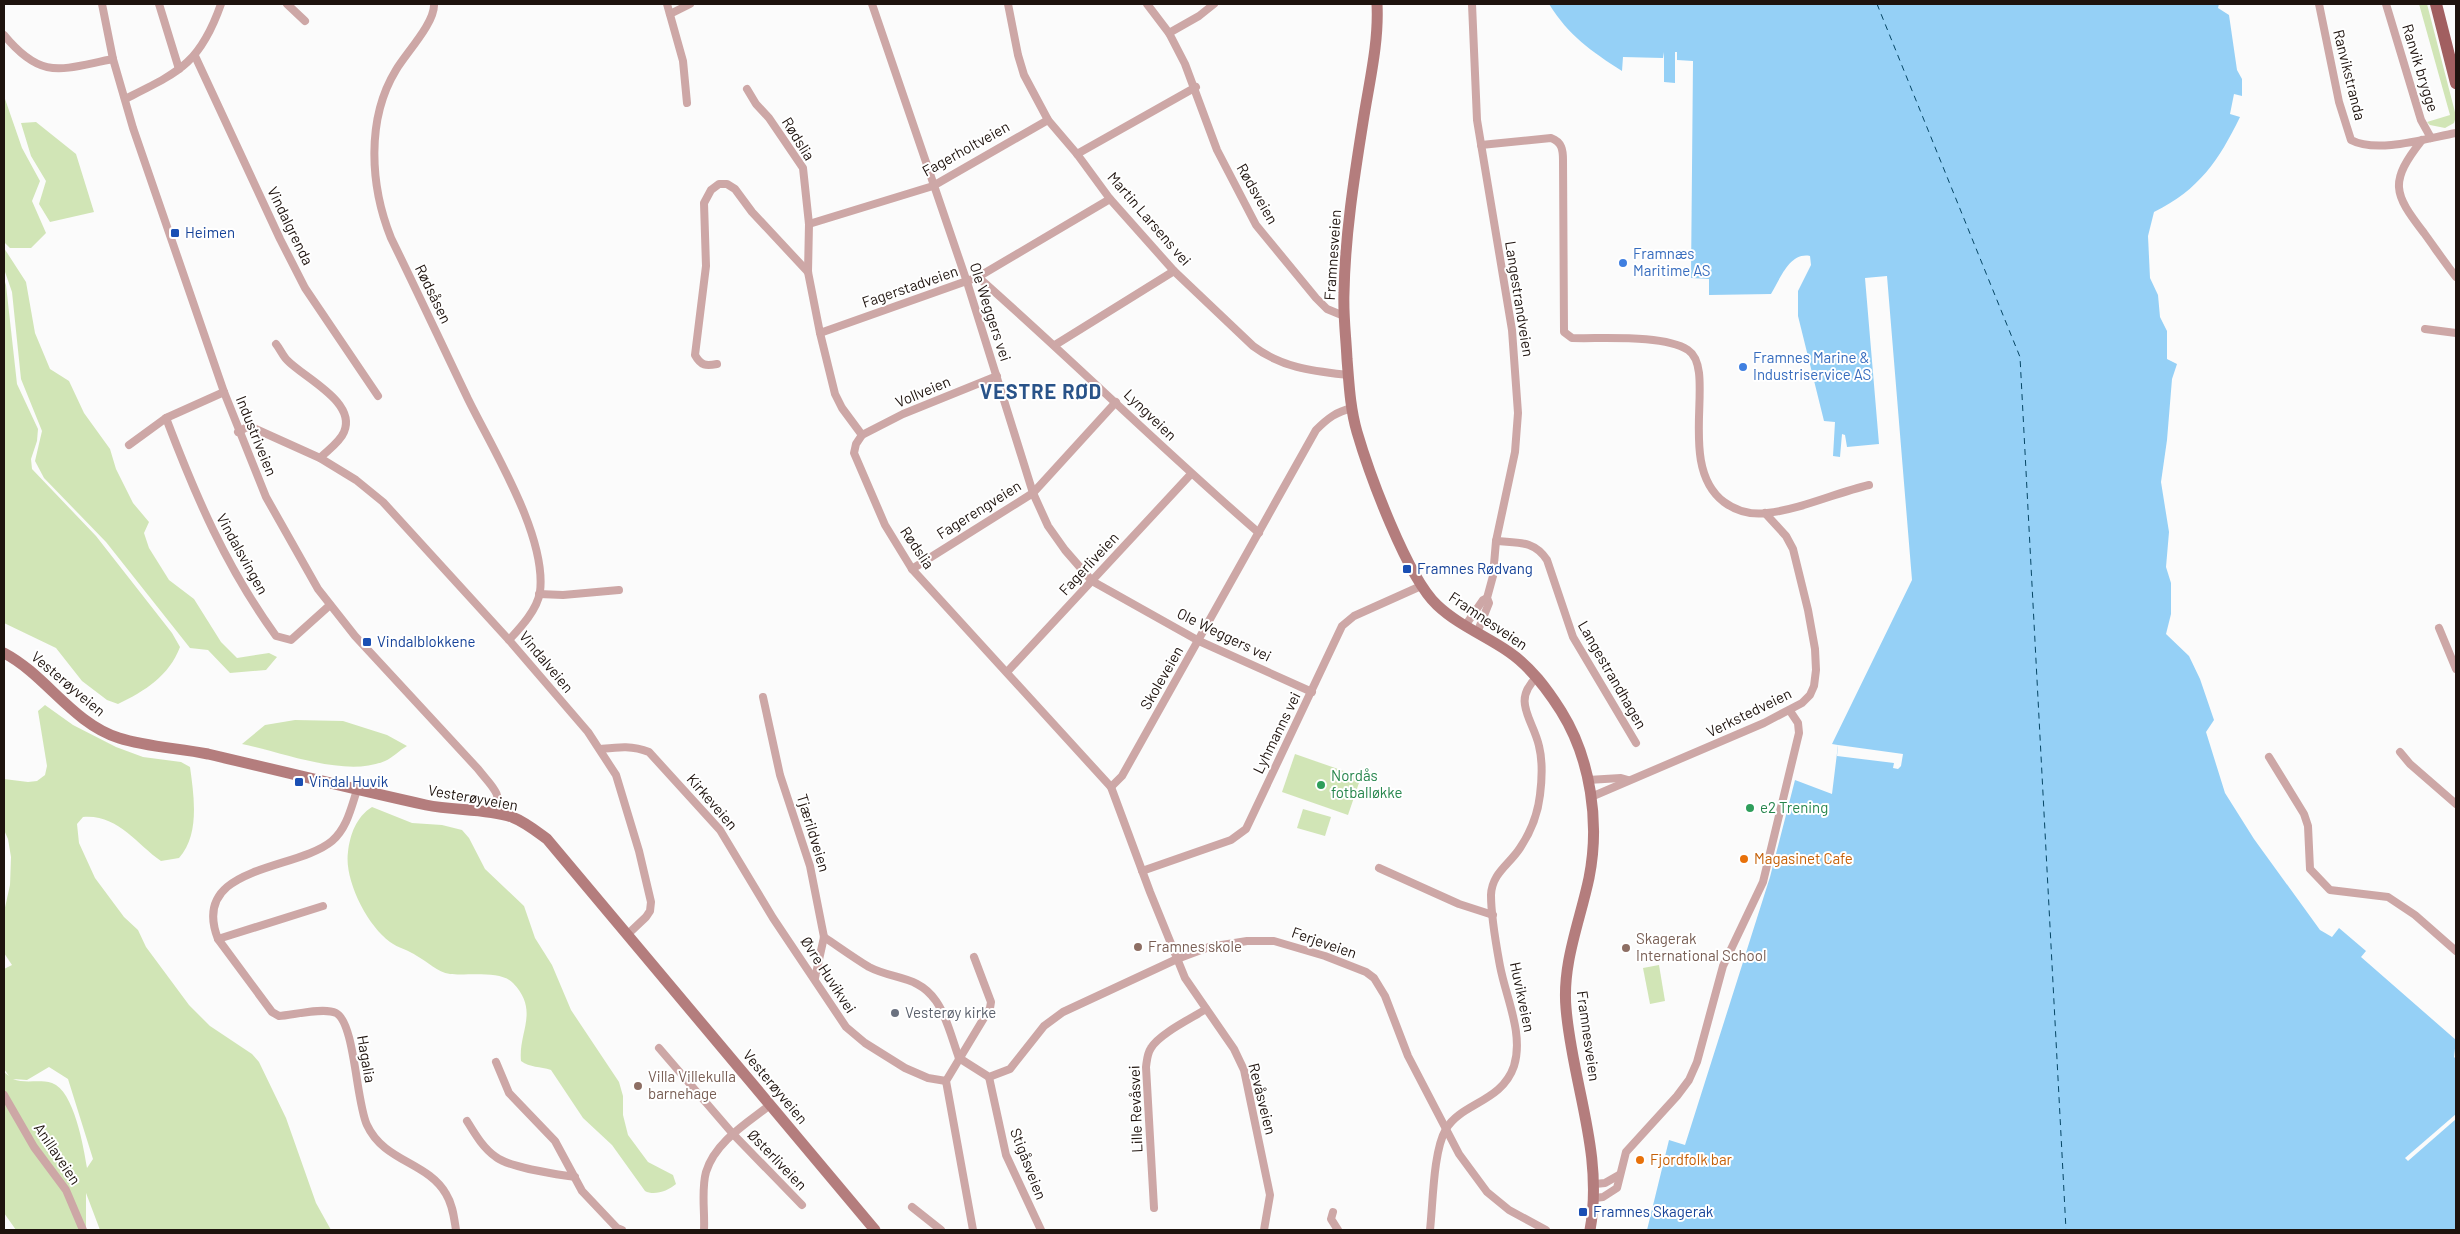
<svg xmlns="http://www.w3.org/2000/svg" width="2460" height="1234" font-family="Barlow,sans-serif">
	<rect width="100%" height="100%" fill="#fbfbfb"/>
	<!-- green -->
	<g fill="#d1e5b6" fill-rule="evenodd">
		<polygon points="2419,4 2427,4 2456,116 2454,123 2445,128 2430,125 2427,122 2450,115"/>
		<polygon points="4,96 22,148 40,181 32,201 46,233 31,248 10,248 4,242"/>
		<polygon points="36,122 76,154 94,212 50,222 39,204 46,181 31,156 21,123"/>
		<polygon points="4,248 26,282 35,333 50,369 69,381 84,413 110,449 116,469 133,503 149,522 144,533 149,548 169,580 194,599 221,642 237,658 269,653 277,657 266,670 230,673 208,650 190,648 106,542 44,478 35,461 42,431 21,379 12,292 4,269"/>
		<path d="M 4,279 L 6,285 L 17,384 L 38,429 L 37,441 L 31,459 L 32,469 L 96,536 L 172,633 L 180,647 C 169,676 145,691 118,704 L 107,700 L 82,681 L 56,648 L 4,623 Z"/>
		<path d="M 45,705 L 73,725 L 116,747 L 143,757 L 181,762 L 190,767 C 194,796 200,835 179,858 L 161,861 C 136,844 118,814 83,817 L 77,824 L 79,843 L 95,878 L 124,917 L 138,930 L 146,947 L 189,1005 L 210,1026 L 252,1054 L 259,1062 L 286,1118 L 316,1203 L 331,1230 L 100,1230 L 86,1193 L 86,1230 L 16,1230 L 4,1213 L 4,1072 L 9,1076 L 4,1069 L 4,969 L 12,965 L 4,953 L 4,912 L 10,885 L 11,857 L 8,839 L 4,830 L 4,779 L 28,782 L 37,781 L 45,775 L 47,766 L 38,711 ZM 49,1067 L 68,1079 L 93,1159 L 87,1168 C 84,1149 74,1090 52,1083 C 39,1079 25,1084 13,1079 L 27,1080 Z"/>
		<path d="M 295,720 L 343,721 L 387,735 L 407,746 C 400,750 392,758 385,761 C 345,778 283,752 242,744 L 265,725 Z"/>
		<polygon points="1295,754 1361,777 1348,815 1282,792"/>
		<path d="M 372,807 L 412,823 L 442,825 L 462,830 L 469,838 L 485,869 L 524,906 L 535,938 L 552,965 L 571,1010 L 619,1082 L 623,1096 L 623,1115 L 628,1135 L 648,1162 L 673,1175 L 676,1184 C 668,1191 654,1196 645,1191 L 612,1145 L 583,1118 L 551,1070 C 540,1066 530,1068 521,1061 C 518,1032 540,1011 513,983 C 501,970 466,976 450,974 C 437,972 428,962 417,956 C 409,950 398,948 390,942 C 367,925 344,880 348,852 C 350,835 356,817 372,807 Z"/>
		<polygon points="1303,809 1331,817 1325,836 1297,828"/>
		<polygon points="1659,965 1665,1001 1650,1004 1643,968"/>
	</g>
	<!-- water -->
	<path fill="#95d0f6" d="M 1549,4 L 2219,4 L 2218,8 L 2229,15 L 2237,70 L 2242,79 L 2242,96 L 2234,94 L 2230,114 L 2240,117 C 2219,160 2199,190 2154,212 L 2148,236 L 2150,278 L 2158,295 L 2160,317 L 2167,331 L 2167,359 L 2177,364 L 2172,379 L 2167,440 L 2161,482 L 2169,532 L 2166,567 L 2171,583 L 2171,614 L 2166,634 L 2189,656 L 2200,679 L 2214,720 L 2206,732 L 2225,793 L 2254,839 L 2320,930 L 2332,937 L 2339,928 L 2366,951 L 2361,957 L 2456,1040 L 2454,1057 L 2456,1059 L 2456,1230 L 1647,1230 L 1669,1140 L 1685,1145 L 1770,877 L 1795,780 L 1832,794 L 1838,745 L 1832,744 L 1912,580 L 1887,276 L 1865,278 L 1879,444 L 1847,447 L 1845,435 L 1842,434 L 1840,457 L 1833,456 L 1835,422 L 1824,421 L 1798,316 L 1798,291 L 1811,265 L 1810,256 C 1789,252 1780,280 1771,294 L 1709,295 L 1709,279 L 1691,278 L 1693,61 L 1677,60 L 1677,52 L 1675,52 L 1675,83 L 1664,82 L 1664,52 L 1663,58 L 1623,57 L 1622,71 C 1591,51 1569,36 1549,4 Z"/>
	<!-- pier -->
	<g fill="#fbfbfb">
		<polygon points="1838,745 1903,754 1901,766 1898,769 1893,768 1894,763 1837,756"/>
		<polygon points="2456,1114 2456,1119 2408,1161 2405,1158"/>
	</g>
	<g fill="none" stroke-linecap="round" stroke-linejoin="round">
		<!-- ferry -->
		<polyline stroke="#064665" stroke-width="1" stroke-dasharray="6 5" stroke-linecap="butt" points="1877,4 2020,357 2066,1230"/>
		<!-- street -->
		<g stroke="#cda7a6" stroke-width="8">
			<path d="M 102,4 L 113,59 L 133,128 L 224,392 L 266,497 L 318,589 L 355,636 L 478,769 C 491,786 502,792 498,814"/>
			<polyline points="159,4 179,69"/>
			<polyline points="287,4 305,21"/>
			<path d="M 434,4 C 435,23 406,53 396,70 C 366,119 370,186 391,238 C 417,291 442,345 468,399 C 493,450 547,536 540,592 C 537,610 521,627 509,640"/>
			<polyline points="667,4 683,61 687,103"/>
			<polyline points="872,4 967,282 1033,493 1048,526 1065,550 1092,581 1199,641 1312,692"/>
			<path d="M 1008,4 L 1018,55 L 1024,75 L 1048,120 L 1077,154 L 1110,199 L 1174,271 L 1253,346 C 1282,368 1314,371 1348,375"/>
			<polyline points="1147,4 1169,33 1185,64 1217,150 1256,225 1316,298 1327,309 1344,316"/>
			<polyline points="1472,4 1477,120 1512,330 1518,413 1515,452 1496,541 1493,576 1487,598 1489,603 1477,633"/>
			<path d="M 2319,4 L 2339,102 L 2351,140 C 2377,154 2428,138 2456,133"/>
			<polyline points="2386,4 2421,120 2431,138"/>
			<polyline points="670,14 690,4"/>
			<polyline points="1169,33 1199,16 1214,4"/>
			<path d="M 4,35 C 42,81 61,69 113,59"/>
			<polyline points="195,56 280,239 305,288 378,396"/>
			<polyline points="747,89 756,104 769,118 803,168 809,224 808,272 820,333 835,394 842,408 862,435"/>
			<path d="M 125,99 C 179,72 200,64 221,4"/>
			<path d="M 2422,140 C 2389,182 2393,193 2424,233 C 2435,248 2445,263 2456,277"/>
			<path d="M 1481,145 L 1551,138 C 1562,142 1563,150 1563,160 L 1564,332 L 1572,338 C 1602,339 1663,334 1688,350 C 1718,370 1675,465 1724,502 C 1736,511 1751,515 1767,513 C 1802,509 1835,493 1869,485"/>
			<polyline points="1077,154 1196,87"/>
			<polyline points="809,224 933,186 1048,120"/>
			<path d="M 978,277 C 1073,361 1163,450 1259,533"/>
			<polyline points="2425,329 2456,333"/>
			<polyline points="820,333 978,277 1110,199"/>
			<path d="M 276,344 C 280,349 283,356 287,360 C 304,378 357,402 344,432 C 340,442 328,450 320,458"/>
			<polyline points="1055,345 1174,271"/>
			<path d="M 717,364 C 706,366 701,366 695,355 L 706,266 L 704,203 L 711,190 L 719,184 L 727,184 L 735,189 L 752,212 L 808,272"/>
			<polyline points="997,376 903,414 862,435 856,444 854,453 885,525 912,569 1111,787 1150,892 1185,978 1234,1049 1244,1070 1270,1195 1264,1230"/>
			<path d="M 166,418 C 196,497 226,567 276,636 L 291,640 L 330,605"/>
			<polyline points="238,432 249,426 320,458 356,480 383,502 509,640 588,732 616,775 639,851 651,902 650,911 646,917 628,934"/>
			<polyline points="129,445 166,418 224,392"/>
			<path d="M 1496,541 C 1518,543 1534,540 1547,560 L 1573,637 L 1636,743"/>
			<polyline points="912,569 1033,493 1116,402"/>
			<polyline points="539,594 563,595 619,590"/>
			<polyline points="1465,626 1483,600 1487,598"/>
			<polyline points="2439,628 2456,669"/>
			<polyline points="1007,672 1191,474"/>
			<polyline points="763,697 780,775 810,866 824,937 815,978"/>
			<path d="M 600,749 C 618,747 632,745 649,752 L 720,830 L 773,918 L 846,1027 L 865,1043 L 905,1068 L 928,1078 L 946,1081"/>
			<polyline points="2400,752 2410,764 2456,804"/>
			<polyline points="2269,757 2304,814 2308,826 2310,869 2330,890 2388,897 2415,915 2456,951"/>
			<polyline points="1588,780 1621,778 1628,780"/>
			<path d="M 1111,787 L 1122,776 L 1316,430 C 1328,418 1336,412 1352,408"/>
			<path d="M 357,790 C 351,808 347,828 332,841 C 296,871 189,865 218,939 L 272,1012 L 279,1016 C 293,1015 324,1007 336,1013 C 355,1023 356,1102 367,1125 C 384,1162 428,1162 446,1194 C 453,1205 454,1218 456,1230"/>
			<polyline points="1591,797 1764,723 1802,703 1810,695 1814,686 1816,670 1815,649 1808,610 1793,549 1786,536 1765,513"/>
			<polyline points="1379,868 1459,904 1493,915"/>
			<polyline points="1142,871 1231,840 1246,829 1342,626 1354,616 1421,586"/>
			<path d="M 824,937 C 839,947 854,958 869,967 C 894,980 918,975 936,1001 C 947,1017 952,1039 959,1058"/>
			<polyline points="218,939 323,906"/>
			<polyline points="659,1048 733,1134 802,1205"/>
			<polyline points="959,1058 989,1077 1010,1069 1044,1026 1063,1012 1177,959 1209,947 1247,941 1274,941 1325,956 1366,972 1374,978 1385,996 1408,1056 1459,1154 1487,1192 1509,1210 1546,1230"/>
			<polyline points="496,1062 509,1093 555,1141 582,1191 617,1228 622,1230"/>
			<polyline points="989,1077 1006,1155 1041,1230"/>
			<polyline points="4,1095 34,1147 66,1190 83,1230"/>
			<path d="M 467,1121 C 475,1134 483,1148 496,1157 C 510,1168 556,1174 575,1177"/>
			<polyline points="1595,1184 1605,1183 1619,1175"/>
			<polyline points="1595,1198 1603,1197 1617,1188 1626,1152 1677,1096 1689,1080 1697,1062 1723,966 1763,882 1799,733 1798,723 1790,711"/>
			<polyline points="912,1207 941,1230"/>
			<path d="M 1154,1208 L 1146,1067 C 1147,1060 1147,1054 1151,1048 C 1159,1034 1192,1018 1206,1009"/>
			<polyline points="1333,1212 1331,1219 1338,1230"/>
			<path d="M 704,1230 C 705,1211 701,1190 706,1172 C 715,1142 747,1123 770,1105"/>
			<polyline points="973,1230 946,1081 990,1008 991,1002 974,957"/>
			<path d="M 1430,1230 C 1433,1204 1433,1151 1446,1129 C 1461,1103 1502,1102 1514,1066 C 1524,1034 1506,998 1500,966 C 1496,944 1491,918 1491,895 C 1492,873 1509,865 1520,848 C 1530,833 1538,813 1540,795 C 1542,779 1543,762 1539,746 C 1533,719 1511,701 1537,677"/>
		</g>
		<!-- secondary -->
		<g stroke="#b47d7d" stroke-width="11">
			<path d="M 1377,4 C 1379,43 1369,83 1363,122 C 1354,178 1345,236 1344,293 C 1343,315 1346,337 1347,359 C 1349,383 1350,408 1357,432 C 1369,473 1407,577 1437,605 C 1458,625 1486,636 1509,652 C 1531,667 1547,689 1561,711 C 1591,759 1600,823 1589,878 C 1580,921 1562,963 1566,1008 C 1572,1083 1604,1153 1590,1230"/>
			<path d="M 4,653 C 46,675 72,723 119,738 C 147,747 178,748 208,754 C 281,771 353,789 426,805 C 454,811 485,808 512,817 C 525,822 536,831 547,839 L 875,1230"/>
		</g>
		<!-- primary -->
		<polyline stroke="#a15f60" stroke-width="12" points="2436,4 2456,83"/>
	</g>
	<!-- markers -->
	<g fill="#1a4fb4" stroke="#fff" stroke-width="2">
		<rect x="170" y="228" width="10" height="10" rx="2.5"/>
		<rect x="1402" y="564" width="10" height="10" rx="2.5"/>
		<rect x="362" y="637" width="10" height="10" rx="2.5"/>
		<rect x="294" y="777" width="10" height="10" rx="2.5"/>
		<rect x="1578" y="1207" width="10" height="10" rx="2.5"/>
	</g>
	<g fill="#3f7fe0" stroke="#fff" stroke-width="2">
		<circle cx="1623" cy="263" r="5"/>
		<circle cx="1743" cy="367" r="5"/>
	</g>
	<g fill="#2e9e5b" stroke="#fff" stroke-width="2">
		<circle cx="1321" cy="785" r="5"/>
		<circle cx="1750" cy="808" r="5"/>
	</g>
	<g fill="#e8710a" stroke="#fff" stroke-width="2">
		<circle cx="1744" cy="859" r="5"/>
		<circle cx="1640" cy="1160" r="5"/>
	</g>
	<g fill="#8d6e63" stroke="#fff" stroke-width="2">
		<circle cx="1138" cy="947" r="5"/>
		<circle cx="1626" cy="948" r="5"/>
		<circle cx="638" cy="1086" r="5"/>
	</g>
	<circle fill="#6b7280" stroke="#fff" stroke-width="2" cx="895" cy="1013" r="5"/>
	<g text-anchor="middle" stroke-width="4" stroke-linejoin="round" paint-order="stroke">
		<!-- street labels -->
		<g font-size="15" fill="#1e130e" stroke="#fff">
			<text transform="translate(2420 68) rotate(73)" y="5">Ranvik brygge</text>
			<text transform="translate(2349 75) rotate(76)" y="5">Ranvikstranda</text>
			<text transform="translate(798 139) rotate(58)" y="5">Rødslia</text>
			<text transform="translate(966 149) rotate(-29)" y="5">Fagerholtveien</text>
			<text transform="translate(1257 194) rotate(60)" y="5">Rødsveien</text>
			<text transform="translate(1149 219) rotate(49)" y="5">Martin Larsens vei</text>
			<text transform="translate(290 226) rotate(64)" y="5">Vindalgrenda</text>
			<text transform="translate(1333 255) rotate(-86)" y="5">Framnesveien</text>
			<text transform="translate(910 287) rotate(-19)" y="5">Fagerstadveien</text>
			<text transform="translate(433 294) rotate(64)" y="5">Rødsåsen</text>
			<text transform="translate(1519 299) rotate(81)" y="5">Langestrandveien</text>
			<text transform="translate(990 312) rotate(72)" y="5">Ole Weggers vei</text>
			<text transform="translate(923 392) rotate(-23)" y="5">Vollveien</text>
			<text transform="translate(1150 415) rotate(44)" y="5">Lyngveien</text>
			<text transform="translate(256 436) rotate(68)" y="5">Industriveien</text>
			<text transform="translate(979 510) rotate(-32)" y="5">Fagerengveien</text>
			<text transform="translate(917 548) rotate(56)" y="5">Rødslia</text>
			<text transform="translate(242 554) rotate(61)" y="5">Vindalsvingen</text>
			<text transform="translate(1089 564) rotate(-47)" y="5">Fagerliveien</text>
			<text transform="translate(1488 621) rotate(34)" y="5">Framnesveien</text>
			<text transform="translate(1224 635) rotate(26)" y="5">Ole Weggers vei</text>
			<text transform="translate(546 662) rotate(50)" y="5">Vindalveien</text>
			<text transform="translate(1612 675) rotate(60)" y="5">Langestrandhagen</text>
			<text transform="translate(1162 678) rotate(-60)" y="5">Skoleveien</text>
			<text transform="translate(68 684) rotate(40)" y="5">Vesterøyveien</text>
			<text transform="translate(1749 713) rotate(-26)" y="5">Verkstedveien</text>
			<text transform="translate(1277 733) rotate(-64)" y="5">Lyhmanns vei</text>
			<text transform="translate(473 798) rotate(10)" y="5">Vesterøyveien</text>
			<text transform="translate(712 802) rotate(49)" y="5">Kirkeveien</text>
			<text transform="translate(813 833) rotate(73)" y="5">Tjærildveien</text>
			<text transform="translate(1324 943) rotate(19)" y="5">Ferjeveien</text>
			<text transform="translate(828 975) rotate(57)" y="5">Øvre Huvikvei</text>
			<text transform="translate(1522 997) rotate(78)" y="5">Huvikveien</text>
			<text transform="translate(1588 1036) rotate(82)" y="5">Framnesveien</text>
			<text transform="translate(366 1059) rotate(80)" y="5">Hagalia</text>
			<text transform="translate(775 1087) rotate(50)" y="5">Vesterøyveien</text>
			<text transform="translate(1262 1099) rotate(76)" y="5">Revåsveien</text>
			<text transform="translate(1136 1109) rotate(-92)" y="5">Lille Revåsvei</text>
			<text transform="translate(57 1154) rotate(56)" y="5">Anillaveien</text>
			<text transform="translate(777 1160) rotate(46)" y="5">Østerliveien</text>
			<text transform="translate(1028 1164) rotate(69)" y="5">Stigåsveien</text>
		</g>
		<!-- transit labels -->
		<g font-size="15" fill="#164399" stroke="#fff" text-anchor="start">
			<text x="185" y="238">Heimen</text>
			<text x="1417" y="574">Framnes Rødvang</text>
			<text x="377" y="647">Vindalblokkene</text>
			<text x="309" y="787">Vindal Huvik</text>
			<text x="1593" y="1217">Framnes Skagerak</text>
		</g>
		<!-- shop labels -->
		<g font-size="15" fill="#366cbe" stroke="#fff" text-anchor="start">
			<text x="1633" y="259">Framnæs<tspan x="1633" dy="17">Maritime AS</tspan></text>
			<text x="1753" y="363">Framnes Marine &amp;<tspan x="1753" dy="17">Industriservice AS</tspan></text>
		</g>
		<!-- leisure labels -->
		<g font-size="15" fill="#27864d" stroke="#fff" text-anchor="start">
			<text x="1331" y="781">Nordås<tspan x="1331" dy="17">fotballøkke</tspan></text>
			<text x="1760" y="813">e2 Trening</text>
		</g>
		<!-- food labels -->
		<g font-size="15" fill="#c56008" stroke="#fff" text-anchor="start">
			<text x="1754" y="864">Magasinet Cafe</text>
			<text x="1650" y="1165">Fjordfolk bar</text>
		</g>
		<!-- education labels -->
		<g font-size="15" fill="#785e54" stroke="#fff" text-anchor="start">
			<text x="1636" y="944">Skagerak<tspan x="1636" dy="17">International School</tspan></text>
			<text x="1148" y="952">Framnes skole</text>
			<text x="648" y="1082">Villa Villekulla<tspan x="648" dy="17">barnehage</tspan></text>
		</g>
		<!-- worship labels -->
		<g font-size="15" fill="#5b616d" stroke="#fff" text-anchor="start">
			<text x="905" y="1018">Vesterøy kirke</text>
		</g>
		<!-- district labels -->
		<g font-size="20" font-weight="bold" letter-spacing="1" fill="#295389" stroke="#fff">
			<text x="1041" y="399">VESTRE RØD</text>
		</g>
	</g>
	<!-- border -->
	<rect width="2460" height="1234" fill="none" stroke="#1e130e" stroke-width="10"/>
</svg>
